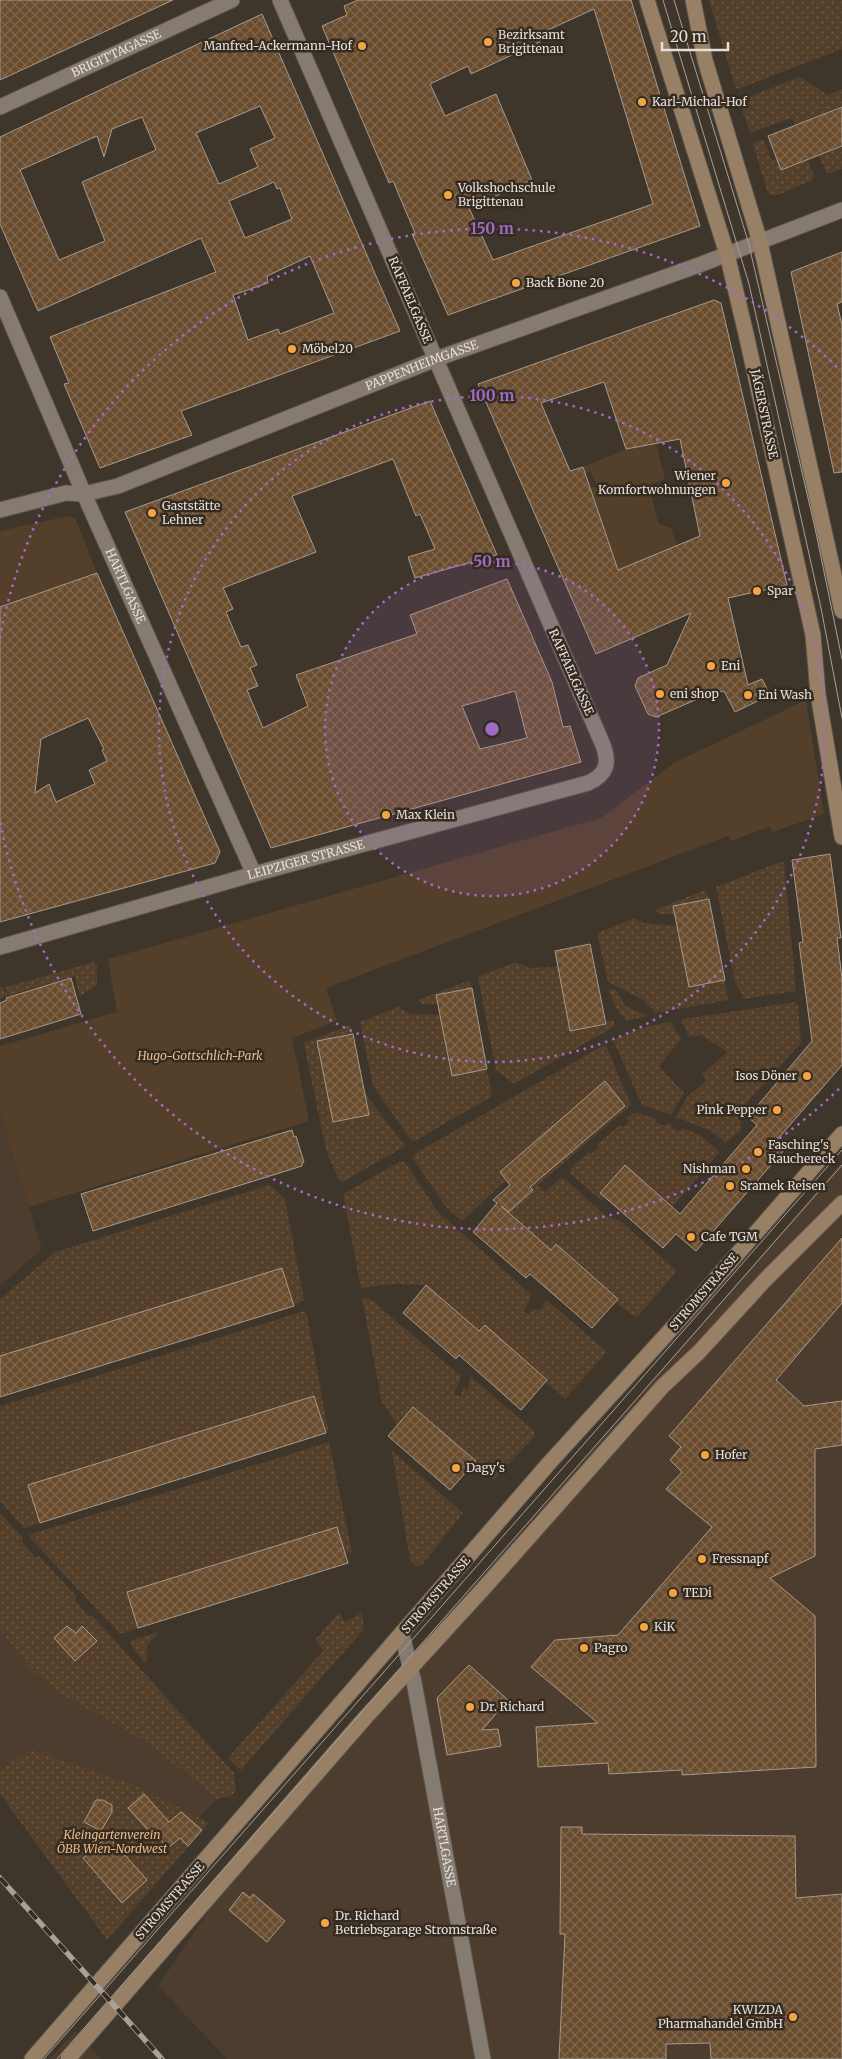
<svg xmlns="http://www.w3.org/2000/svg" width="842" height="2059" font-family="Merriweather,serif">
	<defs>
		<pattern id="grass-dots" width="8" height="8" patternUnits="userSpaceOnUse" patternTransform="scale(1.25)"><rect width="8" height="8" fill="#543f2a"/><path d="M2 2h.1M6 6h.1" fill="none" stroke="#6d5a48" stroke-width="1.8" stroke-linecap="round"/></pattern>
		<pattern id="building-cross-hatch" width="8" height="8" patternUnits="userSpaceOnUse" patternTransform="scale(1.25)"><rect width="8" height="8" fill="#6a4d2f"/><path d="M0 0l8 8M0 8l8-8" fill="none" stroke="#7f664d"/></pattern>
	</defs>
	<rect width="100%" height="100%" fill="#3e352b"/>
	<!-- built -->
	<g fill="#4c3d2e">
		<polygon points="0,1113 42,1249 0,1286"/>
		<polygon points="842,1162 842,2059 227,2059 158,1986 269,1821"/>
		<polygon points="0,1629 29,1669 59,1693 149,1744 217,1799 199,1818 137,1786 31,1749 0,1770"/>
		<polygon points="76,2031 101,2059 49,2059"/>
	</g>
	<!-- grass -->
	<g fill="url(#grass-dots)">
		<polygon points="709,0 842,0 842,49 738,89 735,87"/>
		<polygon points="800,77 828,95 842,89 842,106 795,125 792,118 750,133 740,103 741,100"/>
		<polygon points="763,139 772,160 776,159 781,170 808,160 814,176 813,180 775,196 768,194 753,144"/>
		<polygon points="842,147 842,169 827,174 819,156"/>
		<polygon points="780,862 784,863 796,991 744,999 735,982 716,887"/>
		<polygon points="705,890 709,899 674,906 675,914 659,914 655,910"/>
		<polygon points="635,918 643,923 677,926 725,980 728,1000 656,1013 643,1000 608,982 597,933"/>
		<polygon points="94,962 97,967 97,985 80,996 75,976 0,998 0,988 3,987 5,992 7,991 6,987"/>
		<polygon points="516,962 529,968 558,967 570,1031 606,1025 605,1022 613,1020 615,1026 514,1084 496,1070 478,977"/>
		<polygon points="470,980 472,988 436,995 438,1004 423,1004 417,1000"/>
		<polygon points="608,989 616,990 625,1006 648,1016 626,1021 616,1007"/>
		<polygon points="795,1002 798,1005 801,1043 740,1110 741,1130 726,1143 711,1131 676,1117 687,1097 706,1081 702,1074 727,1052 701,1035 689,1037 682,1022 683,1019"/>
		<polygon points="398,1007 411,1014 440,1015 451,1076 487,1069 492,1096 415,1141 411,1140 373,1086 360,1022"/>
		<polygon points="668,1022 672,1024 681,1039 659,1066 684,1093 671,1115 642,1105 614,1042 615,1039 642,1028"/>
		<polygon points="350,1025 353,1034 317,1041 333,1121 364,1092 405,1146 343,1182 339,1180 326,1151 304,1043"/>
		<polygon points="602,1046 606,1046 631,1105 538,1185 545,1192 560,1178 564,1178 607,1217 619,1220 677,1271 638,1316 635,1317 615,1302 618,1298 556,1244 551,1250 508,1213 533,1191 530,1187 625,1106 605,1081 500,1172 506,1180 462,1221 445,1206 413,1158 416,1153"/>
		<polygon points="633,1113 638,1113 657,1119 656,1122 665,1126 667,1122 673,1125 672,1128 681,1131 682,1128 700,1135 718,1150 719,1153 672,1207 625,1165 602,1201 571,1174 570,1169 589,1152 591,1154 599,1148 597,1145 620,1125 623,1127 629,1121 627,1118"/>
		<polygon points="399,1162 405,1162 438,1212 532,1295 524,1312 529,1314 534,1309 541,1310 546,1299 607,1352 565,1399 545,1382 547,1379 485,1326 479,1331 426,1285 394,1284 361,1288 343,1194"/>
		<polygon points="270,1185 285,1199 304,1300 294,1306 282,1268 0,1356 0,1299 55,1252"/>
		<path d="M 362,1298 L 370,1299 L 461,1376 L 454,1394 L 460,1396 L 464,1388 L 468,1390 L 470,1376 L 535,1432 L 534,1437 L 494,1480 L 473,1464 L 476,1461 L 414,1407 L 397,1425 C 390,1418 390,1410 382,1403 Z"/>
		<polygon points="304,1311 307,1315 328,1429 326,1433 314,1396 28,1485 40,1523 24,1528 0,1501 0,1406"/>
		<polygon points="329,1442 352,1552 345,1554 337,1527 127,1592 138,1628 120,1634 29,1537 31,1534"/>
		<polygon points="392,1451 463,1513 421,1566 416,1566 410,1560"/>
		<polygon points="0,1513 24,1539 21,1541 36,1558 39,1556 77,1597 75,1600 89,1616 93,1616 234,1773 236,1791 231,1796 217,1799 149,1744 59,1693 29,1669 0,1629"/>
		<polygon points="339,1613 345,1622 362,1613 364,1629 241,1770 228,1758 324,1650 315,1640"/>
		<polygon points="159,1632 147,1646 147,1662 144,1662 131,1646 132,1640"/>
		<polygon points="31,1749 137,1786 209,1823 107,1940 0,1794 0,1770"/>
	</g>
	<!-- park -->
	<g fill="#543f2a">
		<polygon points="656,443 665,480 649,485 658,523 671,528 677,546 618,570 589,488 597,487 591,471 585,473 583,467 626,449"/>
		<polygon points="68,516 75,518 97,573 68,583 71,592 54,588 0,607 0,531"/>
		<polygon points="806,700 824,814 773,832 769,827 731,841 728,836 326,988 337,1021 292,1038 309,1121 29,1207 0,1113 0,1046 117,1012 108,959 601,818 674,763"/>
	</g>
	<!-- building -->
	<g fill="url(#building-cross-hatch)" stroke="#a59a8e" fill-rule="evenodd">
		<polygon points="0,0 173,0 0,80"/>
		<path d="M 358,0 L 631,0 L 700,226 L 448,315 L 412,234 L 415,233 L 393,181 L 389,183 L 322,26 L 347,15 L 344,6 ZM 594,9 L 653,204 L 493,260 L 469,208 L 532,180 L 496,94 L 445,116 L 430,84 L 468,66 L 471,74 L 540,42 L 537,35 Z"/>
		<path d="M 262,14 L 400,331 L 181,411 L 192,435 L 100,468 L 64,384 L 69,383 L 50,337 L 216,272 L 201,238 L 38,311 L 0,224 L 0,137 ZM 260,106 L 275,138 L 250,149 L 258,167 L 219,184 L 196,133 ZM 142,117 L 156,150 L 82,182 L 105,241 L 59,260 L 20,170 L 97,136 L 104,157 L 112,129 ZM 274,182 L 277,189 L 280,188 L 292,219 L 245,238 L 229,201 ZM 310,256 L 334,313 L 280,334 L 278,329 L 248,340 L 233,295 L 268,283 L 267,276 Z"/>
		<polygon points="842,107 842,146 781,170 768,136"/>
		<polygon points="842,252 842,302 837,304 842,325 842,472 834,473 791,272"/>
		<path d="M 714,300 L 721,303 L 787,585 L 728,598 L 748,685 L 762,679 L 770,695 L 735,712 L 724,691 L 700,698 L 656,717 L 648,714 L 635,686 L 638,678 L 667,665 L 691,613 L 596,654 L 478,384 ZM 604,382 L 626,449 L 680,439 L 700,536 L 618,570 L 583,467 L 570,471 L 541,403 Z"/>
		<path d="M 430,401 L 497,555 L 415,578 L 408,557 L 435,549 L 420,514 L 416,516 L 393,459 L 292,496 L 316,552 L 223,588 L 233,609 L 226,612 L 241,647 L 248,645 L 257,665 L 250,668 L 258,686 L 247,690 L 263,728 L 308,706 L 296,675 L 417,634 L 410,615 L 507,579 L 552,682 L 563,727 L 570,726 L 581,762 L 271,848 L 125,512 ZM 515,691 L 527,738 L 480,749 L 462,706 Z"/>
		<path d="M 97,573 L 220,852 L 215,863 L 0,922 L 0,607 ZM 88,718 L 104,749 L 102,750 L 107,761 L 89,770 L 95,784 L 56,802 L 49,784 L 35,793 L 41,739 Z"/>
		<polygon points="830,854 841,938 837,938 842,978 842,1065 776,1141 785,1149 696,1251 676,1234 663,1248 600,1193 625,1165 680,1214 757,1125 748,1117 812,1041 799,943 803,942 792,860"/>
		<polygon points="709,899 725,980 689,987 673,906"/>
		<polygon points="590,944 606,1024 570,1031 555,951"/>
		<polygon points="71,978 81,1014 0,1039 0,1003 7,1000 6,998"/>
		<polygon points="472,988 487,1069 452,1076 436,995"/>
		<polygon points="353,1034 369,1115 333,1122 317,1041"/>
		<polygon points="605,1081 625,1106 530,1187 533,1190 509,1212 501,1206 551,1250 556,1244 618,1299 592,1328 530,1274 526,1278 473,1232 497,1203 493,1200 510,1185 500,1172"/>
		<polygon points="292,1130 294,1137 296,1136 304,1162 302,1163 302,1166 93,1231 81,1194"/>
		<polygon points="842,1238 842,1303 776,1380 804,1406 842,1401 842,1445 815,1449 815,1556 770,1578 815,1616 816,1767 682,1775 682,1770 609,1774 608,1763 538,1767 536,1727 598,1723 531,1667 555,1640 618,1635 712,1527 666,1489 682,1472 670,1460 681,1447 669,1436"/>
		<polygon points="282,1268 294,1306 0,1397 0,1356"/>
		<polygon points="426,1285 479,1331 485,1325 547,1380 521,1410 459,1355 456,1359 403,1313"/>
		<polygon points="314,1396 326,1433 40,1523 28,1485"/>
		<polygon points="413,1407 476,1461 450,1490 388,1436"/>
		<polygon points="337,1527 348,1563 138,1628 127,1592"/>
		<polygon points="67,1626 76,1633 82,1626 97,1641 75,1661 54,1638"/>
		<polygon points="469,1665 508,1700 482,1730 498,1729 501,1746 447,1755 437,1698"/>
		<polygon points="144,1794 169,1822 181,1812 202,1830 188,1846 180,1838 168,1848 158,1837 156,1839 128,1808"/>
		<polygon points="96,1800 103,1800 112,1805 112,1812 101,1831 84,1822"/>
		<polygon points="561,1827 582,1827 582,1834 795,1836 796,1898 842,1894 842,2059 711,2059 710,2043 666,2044 666,2059 559,2059 565,1934 560,1934"/>
		<polygon points="108,1836 147,1880 122,1903 83,1858"/>
		<polygon points="243,1892 250,1898 253,1894 285,1921 267,1942 229,1910"/>
	</g>
	<g fill="none" stroke-linecap="round" stroke-linejoin="round">
		<!-- street casing -->
		<g stroke="#5b534a" stroke-width="17">
			<g id="street">
				<path id="s1" d="M 0,107 L 232,0"/>
				<path id="s2" d="M 0,297 L 84,494 L 254,874"/>
				<path id="s3" d="M 0,510 L 66,493 L 84,494 L 118,486 L 436,359 L 699,265 L 842,210"/>
				<path id="s4" d="M 0,947 L 254,874 L 588,783 C 606,775 610,764 603,745 L 280,0"/>
				<path id="s5" d="M 402,1635 L 414,1682 L 483,2059"/>
			</g>
		</g>
		<!-- secondary casing -->
		<g stroke="#5b534a" stroke-width="17">
			<g id="secondary">
				<polyline points="647,0 727,254 746,334 813,635 818,694 842,837"/>
				<polyline points="693,0 705,60 760,242 842,611"/>
				<polyline points="32,2059 551,1461 685,1314 842,1134"/>
				<polyline points="68,2059 365,1718 484,1588 662,1387 699,1352 765,1280 842,1203"/>
			</g>
		</g>
		<!-- street -->
		<use href="#street" stroke="#867b70" stroke-width="15"/>
		<!-- secondary -->
		<use href="#secondary" stroke="#978066" stroke-width="15"/>
		<!-- tram -->
		<g stroke="#a8a099" stroke-width="1">
			<polyline points="663,0 749,284 821,608 842,718"/>
			<polyline points="674,0 748,241 815,528 842,659"/>
			<polyline points="44,2059 842,1150"/>
			<polyline points="57,2059 842,1165"/>
		</g>
		<!-- rail casing -->
		<g stroke="#a8a099" stroke-width="5.5">
			<polyline id="rail" points="0,1878 162,2059"/>
		</g>
		<!-- rail -->
		<use href="#rail" stroke="#342b21" stroke-width="4" stroke-dasharray="11" stroke-linecap="butt"/>
	</g>
	<!-- distance rings -->
	<circle cx="492" cy="729" r="167" fill="#a06bc8" fill-opacity=".12"/>
	<g fill="none" stroke="#a06bc8" stroke-width="2.5" stroke-dasharray="2.5 5">
		<circle cx="492" cy="729" r="167"/>
		<circle cx="492" cy="729" r="333"/>
		<path d="M839 1089A500 500 0 0 1 0 820M0 638A500 500 0 0 1 839 369"/>
	</g>
	<!-- markers -->
	<g fill="#f4a443" stroke="#342b21" stroke-width="2">
		<circle cx="488" cy="42" r="5"/>
		<circle cx="362" cy="46" r="5"/>
		<circle cx="642" cy="102" r="5"/>
		<circle cx="448" cy="195" r="5"/>
		<circle cx="516" cy="283" r="5"/>
		<circle cx="292" cy="349" r="5"/>
		<circle cx="726" cy="483" r="5"/>
		<circle cx="152" cy="513" r="5"/>
		<circle cx="757" cy="591" r="5"/>
		<circle cx="711" cy="666" r="5"/>
		<circle cx="660" cy="694" r="5"/>
		<circle cx="748" cy="695" r="5"/>
		<circle cx="386" cy="815" r="5"/>
		<circle cx="807" cy="1076" r="5"/>
		<circle cx="777" cy="1110" r="5"/>
		<circle cx="758" cy="1152" r="5"/>
		<circle cx="746" cy="1169" r="5"/>
		<circle cx="730" cy="1186" r="5"/>
		<circle cx="691" cy="1237" r="5"/>
		<circle cx="705" cy="1455" r="5"/>
		<circle cx="456" cy="1468" r="5"/>
		<circle cx="702" cy="1559" r="5"/>
		<circle cx="673" cy="1593" r="5"/>
		<circle cx="644" cy="1627" r="5"/>
		<circle cx="584" cy="1648" r="5"/>
		<circle cx="470" cy="1707" r="5"/>
		<circle cx="325" cy="1923" r="5"/>
		<circle cx="793" cy="2017" r="5"/>
	</g>
	<g text-anchor="middle" stroke-width="5" stroke-linejoin="round" paint-order="stroke">
		<!-- poi labels -->
		<g font-size="12" fill="#e6dfd9" stroke="#342b21" text-anchor="start">
			<text x="498" y="39">Bezirksamt<tspan x="498" dy="14">Brigittenau</tspan></text>
			<text x="352" y="50" text-anchor="end">Manfred-Ackermann-Hof</text>
			<text x="652" y="106">Karl-Michal-Hof</text>
			<text x="458" y="192">Volkshochschule<tspan x="458" dy="14">Brigittenau</tspan></text>
			<text x="526" y="287">Back Bone 20</text>
			<text x="302" y="353">Möbel20</text>
			<text x="716" y="480" text-anchor="end">Wiener<tspan x="716" dy="14">Komfortwohnungen</tspan></text>
			<text x="162" y="510">Gaststätte<tspan x="162" dy="14">Lehner</tspan></text>
			<text x="767" y="595">Spar</text>
			<text x="721" y="670">Eni</text>
			<text x="670" y="698">eni shop</text>
			<text x="758" y="699">Eni Wash</text>
			<text x="396" y="819">Max Klein</text>
			<text x="797" y="1080" text-anchor="end">Isos Döner</text>
			<text x="767" y="1114" text-anchor="end">Pink Pepper</text>
			<text x="768" y="1149">Fasching's<tspan x="768" dy="14">Rauchereck</tspan></text>
			<text x="736" y="1173" text-anchor="end">Nishman</text>
			<text x="740" y="1190">Sramek Reisen</text>
			<text x="701" y="1241">Cafe TGM</text>
			<text x="715" y="1459">Hofer</text>
			<text x="466" y="1472">Dagy's</text>
			<text x="712" y="1563">Fressnapf</text>
			<text x="683" y="1597">TEDi</text>
			<text x="654" y="1631">KiK</text>
			<text x="594" y="1652">Pagro</text>
			<text x="480" y="1711">Dr. Richard</text>
			<text x="335" y="1920">Dr. Richard<tspan x="335" dy="14">Betriebsgarage Stromstraße</tspan></text>
			<text x="783" y="2014" text-anchor="end">KWIZDA<tspan x="783" dy="14">Pharmahandel GmbH</tspan></text>
		</g>
		<!-- street labels -->
		<g font-size="12" fill="#e6dfd9" stroke="#342b21">
			<text dy="4" stroke="none"><textPath href="#s1" startOffset="128">BRIGITTAGASSE</textPath></text>
			<text transform="translate(410 300) rotate(67)" y="4">RAFFAELGASSE</text>
			<text dy="4" stroke="none"><textPath href="#s3" startOffset="448">PAPPENHEIMGASSE</textPath></text>
			<text transform="translate(764 414) rotate(78)" y="4">JÄGERSTRASSE</text>
			<text dy="4" stroke="none"><textPath href="#s2" startOffset="315">HARTLGASSE</textPath></text>
			<text transform="translate(571 672) rotate(66)" y="4">RAFFAELGASSE</text>
			<text dy="4" stroke="none"><textPath href="#s4" startOffset="318">LEIPZIGER STRASSE</textPath></text>
			<text transform="translate(704 1292) rotate(-49)" y="4">STROMSTRASSE</text>
			<text transform="translate(436 1595) rotate(-49)" y="4">STROMSTRASSE</text>
			<text dy="4" stroke="none"><textPath href="#s5" startOffset="216">HARTLGASSE</textPath></text>
			<text transform="translate(170 1901) rotate(-49)" y="4">STROMSTRASSE</text>
		</g>
		<!-- park labels -->
		<g font-size="12" font-style="italic" fill="#ebb985" stroke="#342b21">
			<text x="200" y="1060">Hugo-Gottschlich-Park</text>
			<text x="112" y="1839">Kleingartenverein<tspan x="112" dy="14">ÖBB Wien-Nordwest</tspan></text>
		</g>
	</g>
	<circle cx="492" cy="729" r="8" fill="#a06bc8" stroke="#342b21" stroke-width="2.5"/>
	<g font-size="15" text-anchor="middle" font-weight="bold" fill="#a06bc8" stroke="#342b21" stroke-width="5" stroke-linejoin="round" paint-order="stroke">
		<text x="492" y="234">150 m</text>
		<text x="492" y="401">100 m</text>
		<text x="492" y="567">50 m</text>
	</g>
	<!-- scale -->
	<path d="M662 42v8h66v-8" fill="none" stroke="#e6dfd9" stroke-width="2.5"/>
	<text x="670" y="42" font-size="15" fill="#e6dfd9" stroke="#342b21" stroke-width="4" paint-order="stroke">20 m</text>
</svg>
